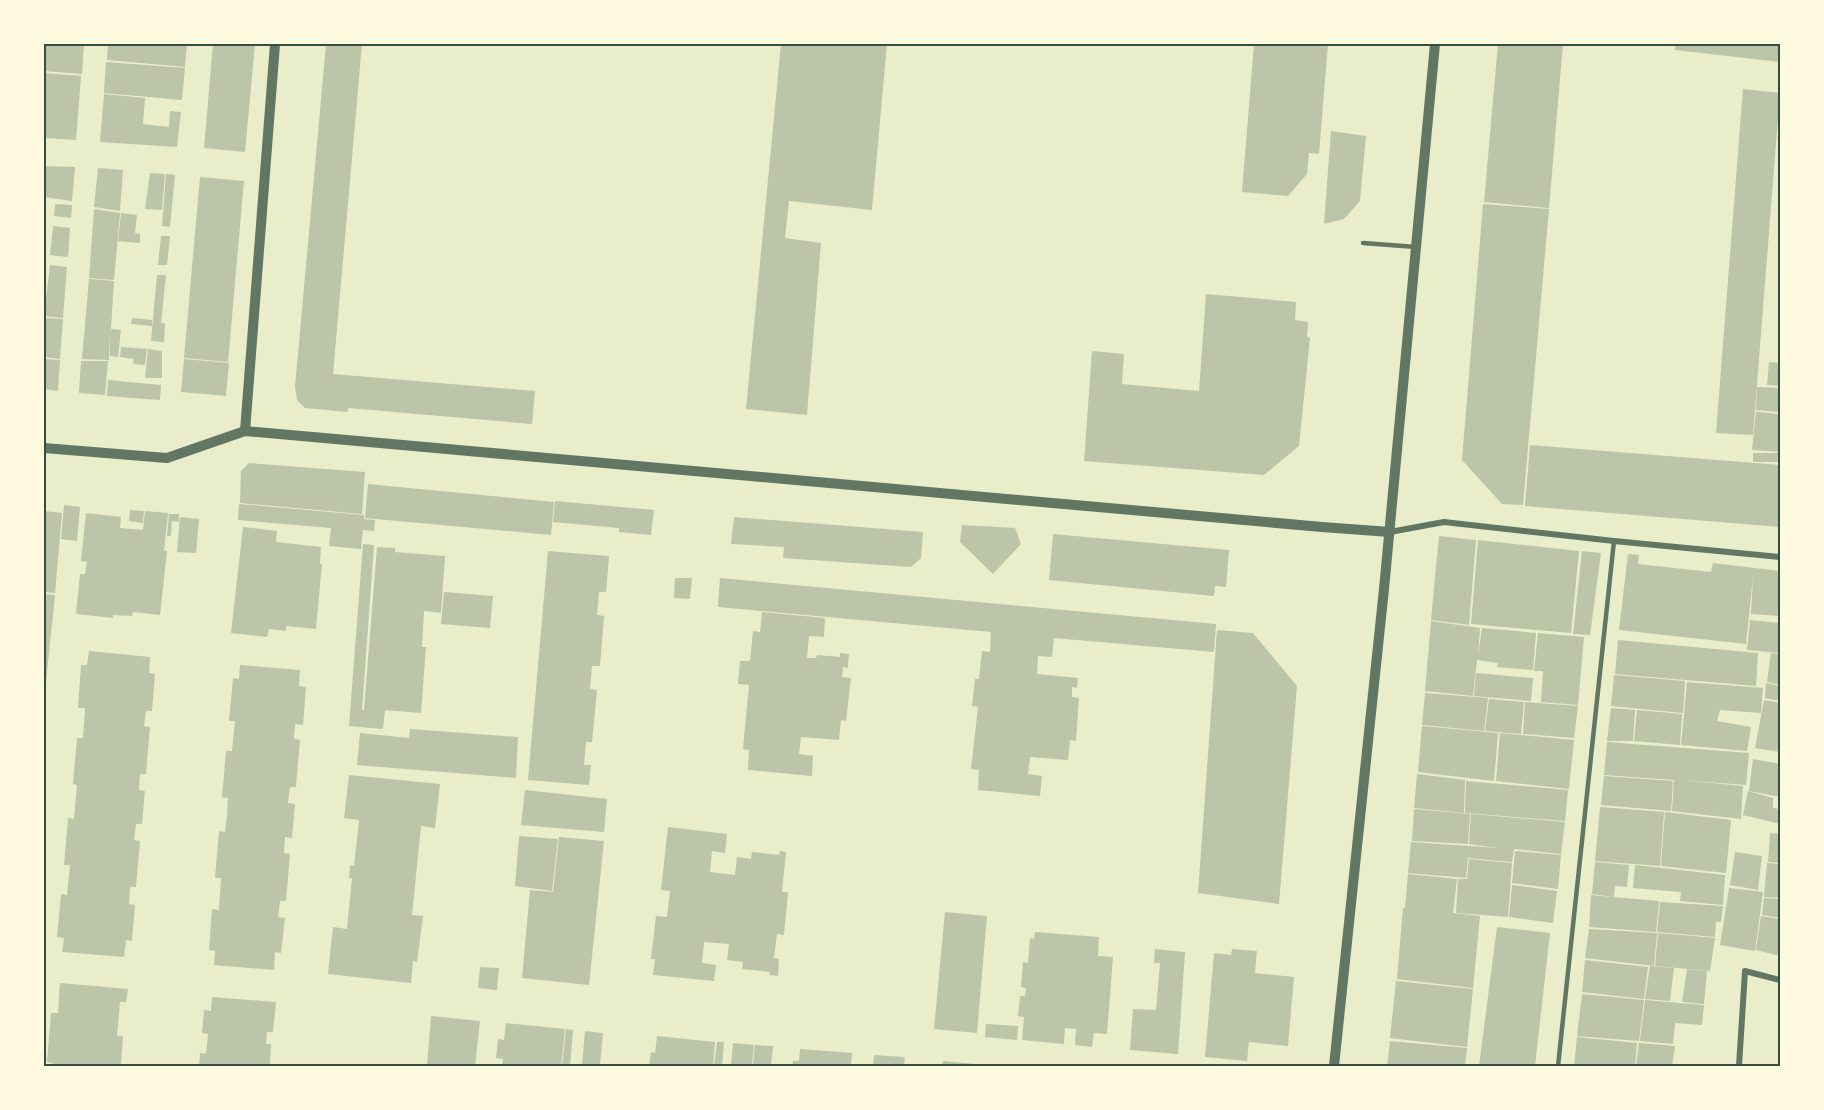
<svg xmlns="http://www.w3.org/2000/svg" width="1824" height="1110" font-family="Roboto,sans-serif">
	<rect width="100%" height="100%" fill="#e9edc9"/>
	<!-- building -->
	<g fill="#bcc5a7">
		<polygon points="44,44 84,44 82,74 44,71"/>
		<polygon points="108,44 187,44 185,67 107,60"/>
		<polygon points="213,44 255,44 245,152 204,148"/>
		<polygon points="326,44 362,44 333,374 535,391 532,424 348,408 348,412 305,408 297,400 295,387"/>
		<polygon points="781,44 887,44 872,210 789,201 785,238 821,243 807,415 746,409"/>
		<polygon points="1254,44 1328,44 1319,154 1309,153 1307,174 1288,196 1242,192"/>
		<polygon points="1498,44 1563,44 1549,208 1484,202"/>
		<polygon points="1676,44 1780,44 1780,62 1675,50"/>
		<polygon points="106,62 185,68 182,100 104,93"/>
		<polygon points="44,73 81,76 76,140 44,138"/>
		<polygon points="1743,89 1780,93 1753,435 1716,433"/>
		<polygon points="104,94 145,98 143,124 169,127 170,111 181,112 177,147 100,142"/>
		<polygon points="1331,131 1366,136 1360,201 1344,219 1324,224"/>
		<polygon points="44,166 75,167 72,201 44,197"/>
		<polygon points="98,168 123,170 120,211 94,207"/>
		<polygon points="150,173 165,174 162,210 145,209"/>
		<polygon points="166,174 175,175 170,227 162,226"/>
		<polygon points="200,177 244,181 228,362 184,358"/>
		<polygon points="55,204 72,205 71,218 54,216"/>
		<polygon points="1483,204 1549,209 1523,505 1502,504 1462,460"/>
		<polygon points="94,209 120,213 114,280 89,278"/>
		<polygon points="121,213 137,215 135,233 140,234 140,243 118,241"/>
		<polygon points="53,226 70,228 68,257 50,255"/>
		<polygon points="161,236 170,236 167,265 158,265"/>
		<polygon points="50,265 67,267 63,318 44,316"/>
		<polygon points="157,275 166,275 161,323 165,323 164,342 151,341"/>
		<polygon points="89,279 114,281 111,329 121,330 118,357 110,356 110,335 109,360 82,359"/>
		<polygon points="1206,294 1296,302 1295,320 1308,322 1307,337 1310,338 1299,446 1264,475 1084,461 1092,351 1124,354 1122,384 1199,391"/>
		<polygon points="44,318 63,319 60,359 44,357"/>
		<polygon points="132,318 152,320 152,326 131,324"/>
		<polygon points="121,347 147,349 145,365 133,364 134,359 120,357"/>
		<polygon points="148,349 162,351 162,378 145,378"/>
		<polygon points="44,359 60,360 58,391 44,389"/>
		<polygon points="184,359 229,363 226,396 181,392"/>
		<polygon points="81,361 108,361 105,395 79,393"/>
		<polygon points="1769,362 1780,363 1780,386 1767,385"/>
		<polygon points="108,380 161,385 160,400 107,396"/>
		<polygon points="1757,387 1780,388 1780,412 1756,410"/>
		<polygon points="1756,412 1780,414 1780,452 1752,450"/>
		<polygon points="1530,445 1780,465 1780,527 1525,506"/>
		<rect x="1753" y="453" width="27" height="9"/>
		<polygon points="249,463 365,472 362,514 240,503 241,471"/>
		<polygon points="368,484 554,502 551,535 365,518"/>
		<polygon points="555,501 654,510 651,535 619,532 619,528 553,522"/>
		<polygon points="239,504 364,515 364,519 375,520 374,531 363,530 361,549 329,546 331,528 238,520"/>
		<polygon points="64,505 80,507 77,541 61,539"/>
		<polygon points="130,510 144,511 143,523 129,521"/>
		<polygon points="44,511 62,513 55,593 44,592"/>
		<polygon points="145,511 168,513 164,551 167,551 160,615 133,612 132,616 113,615 113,618 76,614 80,574 85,574 87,562 81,561 86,513 121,517 120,528 143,530"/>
		<polygon points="169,514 179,514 179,522 172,521 171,536 167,536"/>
		<polygon points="180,517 199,519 196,553 177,552"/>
		<polygon points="734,517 923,532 921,558 911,567 783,558 784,547 731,544"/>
		<polygon points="962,525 1015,528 1021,544 993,574 960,542"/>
		<polygon points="243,527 277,531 276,542 321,547 320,564 322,564 316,629 286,626 286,631 269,629 267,637 231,633"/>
		<polygon points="1053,534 1229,550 1226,587 1215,586 1214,596 1049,580"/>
		<polygon points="1439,536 1476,540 1469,625 1431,620"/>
		<polygon points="1478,540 1579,551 1571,633 1471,624"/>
		<polygon points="363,544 374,545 362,710 364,710 377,547 395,548 395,552 445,556 441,613 424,611 422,647 426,647 421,713 385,710 383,729 349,726"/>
		<polygon points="548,551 609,556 606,592 599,592 597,615 604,616 600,666 592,666 590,689 597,690 592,742 586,742 584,765 591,765 589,785 528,780"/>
		<polygon points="1582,551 1601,553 1590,635 1573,634"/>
		<polygon points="1628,554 1639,555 1638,564 1711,572 1713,563 1780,571 1780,616 1751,614 1753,577 1746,644 1619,630"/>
		<polygon points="675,578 692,578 690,599 674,598"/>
		<polygon points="720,578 1216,624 1214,652 1054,638 1052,657 1038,656 1037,674 1078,678 1077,688 1072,687 1072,697 1079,698 1076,741 1070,740 1068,760 1030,757 1028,774 1042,776 1040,796 978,790 979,770 971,769 978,707 972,706 975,679 979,679 982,651 990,652 991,632 718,607"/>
		<polygon points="444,592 493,596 490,628 441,624"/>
		<polygon points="44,594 55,595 45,692 44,692"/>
		<polygon points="762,612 825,618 824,637 809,636 807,658 816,658 817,655 840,657 840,653 849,654 848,668 843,667 842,677 851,678 846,721 841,720 839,740 801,737 799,754 813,756 812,776 748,770 749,750 743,749 749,685 738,684 740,661 750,661 753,631 760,632"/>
		<polygon points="1750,620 1780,623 1780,653 1747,650"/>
		<polygon points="1431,621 1480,628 1478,657 1482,628 1536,633 1533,670 1497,667 1498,663 1477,660 1473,696 1425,691"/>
		<polygon points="1217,630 1253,633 1297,686 1279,904 1198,893"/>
		<polygon points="1538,633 1584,637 1578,705 1541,702 1543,671 1534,671"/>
		<polygon points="1618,640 1758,653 1756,686 1615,674"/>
		<polygon points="89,651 150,657 149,673 155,674 152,711 146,711 144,726 150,727 146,774 140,774 139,790 145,791 142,824 136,824 134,840 140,841 136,887 130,887 129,904 135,905 132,941 126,940 124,957 62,952 64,938 57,937 61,894 67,895 70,865 64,865 68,818 74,819 77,785 73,784 77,738 83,738 85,708 78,708 81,665 87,665"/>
		<polygon points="1771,653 1780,654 1780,685 1767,682"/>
		<polygon points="240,665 300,670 299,686 306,687 303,725 295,724 294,739 300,740 296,787 290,787 288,803 295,804 292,838 285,837 284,853 290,854 286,901 280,901 278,917 285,918 281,953 275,952 274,970 214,965 215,951 209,950 212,909 219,910 221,878 215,878 219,831 225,832 227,815 228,798 222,797 226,751 232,751 235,721 229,721 233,678 239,679"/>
		<polygon points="1476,673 1533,678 1531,701 1474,696"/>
		<polygon points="1614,675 1685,681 1683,713 1611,706"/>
		<polygon points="1687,682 1763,688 1761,713 1720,710 1717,721 1751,727 1747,751 1681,745"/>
		<polygon points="1766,683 1780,686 1780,701 1765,698"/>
		<polygon points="1425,693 1488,698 1484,731 1422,725"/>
		<polygon points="1489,699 1524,702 1521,734 1485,731"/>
		<polygon points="1764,700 1780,703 1780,752 1755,748"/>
		<polygon points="1525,702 1578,706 1574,738 1523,734"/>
		<polygon points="1611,708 1635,710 1633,741 1607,741"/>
		<polygon points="1637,710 1682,714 1680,745 1634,741"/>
		<polygon points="1422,726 1498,733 1494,781 1418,772"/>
		<polygon points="410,729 518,737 516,778 357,765 360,733 409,738"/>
		<polygon points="1500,733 1574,740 1569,789 1496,781"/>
		<polygon points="1607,742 1749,753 1746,785 1681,780 1743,786 1741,819 1672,811 1674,780 1604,775"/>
		<polygon points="1753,759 1780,764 1780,797 1749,791"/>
		<polygon points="1417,774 1465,780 1464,813 1414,808"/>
		<polygon points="349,775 440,784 435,828 421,826 412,915 423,916 417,962 413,961 411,983 328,974 333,927 347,929 352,878 349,878 350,865 354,866 359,820 344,818"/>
		<polygon points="1604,776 1673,781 1671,811 1601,805"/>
		<polygon points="1466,781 1568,790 1565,821 1465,813"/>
		<polygon points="525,790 607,799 604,832 521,825"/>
		<polygon points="1748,791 1773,798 1773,808 1780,809 1780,824 1743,815"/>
		<polygon points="1600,807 1664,812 1660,866 1595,861"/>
		<polygon points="1414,809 1470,814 1468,844 1412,841"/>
		<polygon points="1665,812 1731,820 1726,873 1661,866"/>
		<polygon points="1471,814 1565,822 1561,854 1514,849 1512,862 1468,858 1466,878 1408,873 1411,842 1498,848 1469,844"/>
		<polygon points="668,827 727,834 725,853 712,851 710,872 735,875 737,857 751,859 752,852 779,855 780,851 786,852 782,892 788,892 784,935 777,934 774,958 779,959 778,976 769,975 770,972 742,969 743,962 727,960 729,944 704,942 702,963 716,965 714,981 653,975 655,959 651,959 656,916 667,917 670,891 661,890"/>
		<polygon points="1770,833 1780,834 1780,863 1768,862"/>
		<polygon points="519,836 558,839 552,891 515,886"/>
		<polygon points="559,837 604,841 589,985 522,978 530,890 553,892"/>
		<polygon points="1515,851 1561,855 1558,889 1512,883"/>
		<polygon points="1735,852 1762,856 1758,890 1730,885"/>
		<polygon points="1469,859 1512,863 1508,917 1456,913 1458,879 1467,879"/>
		<polygon points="1595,862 1629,865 1627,887 1615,886 1614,897 1592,894"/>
		<polygon points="1767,863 1780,864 1780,898 1764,897"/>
		<polygon points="1635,865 1725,875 1723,905 1680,901 1681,892 1633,888"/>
		<polygon points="1408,874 1457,879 1453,913 1480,916 1473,988 1397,979 1403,908 1405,908"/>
		<polygon points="1512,885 1557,891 1553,923 1509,917"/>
		<polygon points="1729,888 1763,892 1755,951 1720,945"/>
		<polygon points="1591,895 1659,901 1656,932 1589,927"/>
		<polygon points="1764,898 1780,899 1780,918 1762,915"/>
		<polygon points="1660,902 1723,906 1721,922 1716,922 1715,937 1657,932"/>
		<polygon points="945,912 987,916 977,1033 934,1029"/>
		<polygon points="1761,916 1780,919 1780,956 1756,950"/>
		<polygon points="1497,927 1550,933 1535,1066 1479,1066"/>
		<polygon points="1589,929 1657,933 1654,966 1585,958"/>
		<polygon points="1035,932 1099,937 1098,956 1113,957 1107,1034 1094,1033 1092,1047 1075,1045 1076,1029 1065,1028 1064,1044 1022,1040 1024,1017 1018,1016 1020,996 1025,996 1026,988 1021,987 1023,962 1028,963 1030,938 1034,939"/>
		<polygon points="1658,933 1715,938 1710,971 1655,966"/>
		<polygon points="1155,949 1185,952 1178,1054 1130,1050 1133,1009 1156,1010 1160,963 1154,963"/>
		<polygon points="1232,949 1257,951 1255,973 1294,977 1288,1046 1249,1042 1247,1061 1205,1057 1214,953 1231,955"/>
		<polygon points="1585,960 1648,967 1644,999 1582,992"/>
		<polygon points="1650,966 1674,968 1670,1001 1645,999"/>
		<polygon points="480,967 499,968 497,990 478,988"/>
		<polygon points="1687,969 1707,971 1704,1004 1682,1002"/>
		<polygon points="1396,981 1473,989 1467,1047 1390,1038"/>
		<polygon points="60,983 128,989 126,1002 120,1002 117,1036 123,1036 121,1066 52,1066 53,1063 47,1062 51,1013 58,1013"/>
		<polygon points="1582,994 1644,1000 1639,1041 1577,1036"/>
		<polygon points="212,997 276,1002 273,1032 267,1032 266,1044 271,1044 270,1066 199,1066 200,1053 206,1054 208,1034 202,1033 204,1010 211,1011"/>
		<polygon points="1645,1000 1704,1005 1702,1025 1675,1023 1673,1044 1640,1041"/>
		<polygon points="431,1016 480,1021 475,1066 427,1066"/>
		<polygon points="506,1023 565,1029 561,1066 502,1066 503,1059 496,1058 498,1039 504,1040"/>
		<polygon points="986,1024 1018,1026 1017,1040 985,1037"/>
		<polygon points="566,1029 573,1030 570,1066 562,1066"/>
		<polygon points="585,1031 603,1033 600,1066 582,1066"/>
		<polygon points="657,1036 715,1042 713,1066 649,1066 651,1052 655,1053"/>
		<polygon points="1577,1037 1637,1043 1635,1066 1574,1066"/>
		<polygon points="1390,1041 1467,1048 1465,1066 1387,1066"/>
		<polygon points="717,1042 724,1042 722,1066 714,1066"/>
		<polygon points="733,1043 754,1045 752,1066 731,1066"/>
		<polygon points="1639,1043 1675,1046 1672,1066 1636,1066"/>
		<polygon points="755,1045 773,1046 771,1066 753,1066"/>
		<polygon points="800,1049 852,1053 851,1066 792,1066 793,1061 799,1061"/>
		<polygon points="874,1055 905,1057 904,1066 873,1066"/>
		<polygon points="943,1061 986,1065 986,1066 942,1066"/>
	</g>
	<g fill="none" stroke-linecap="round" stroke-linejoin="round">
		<!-- service -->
		<g stroke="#617663" stroke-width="4.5">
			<polyline points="1363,243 1416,247"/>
			<polyline points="1558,1066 1614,541"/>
		</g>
		<!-- minor -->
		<g stroke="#617663" stroke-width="6">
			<polyline points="1390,532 1444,522 1614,541 1780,557"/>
			<polyline points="1739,1066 1745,971 1780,980"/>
		</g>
		<!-- tertiary -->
		<g stroke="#617663" stroke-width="10">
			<polyline points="245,431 275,44"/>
			<polyline points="44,448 167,458 245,431 1322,527 1390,532"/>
			<polyline points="1334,1066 1384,589 1435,44"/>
		</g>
	</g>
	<!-- border -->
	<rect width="1824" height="1110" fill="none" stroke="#fefae0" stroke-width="90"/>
	<rect x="45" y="45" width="1734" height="1020" fill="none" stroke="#344e41" stroke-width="2"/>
</svg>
